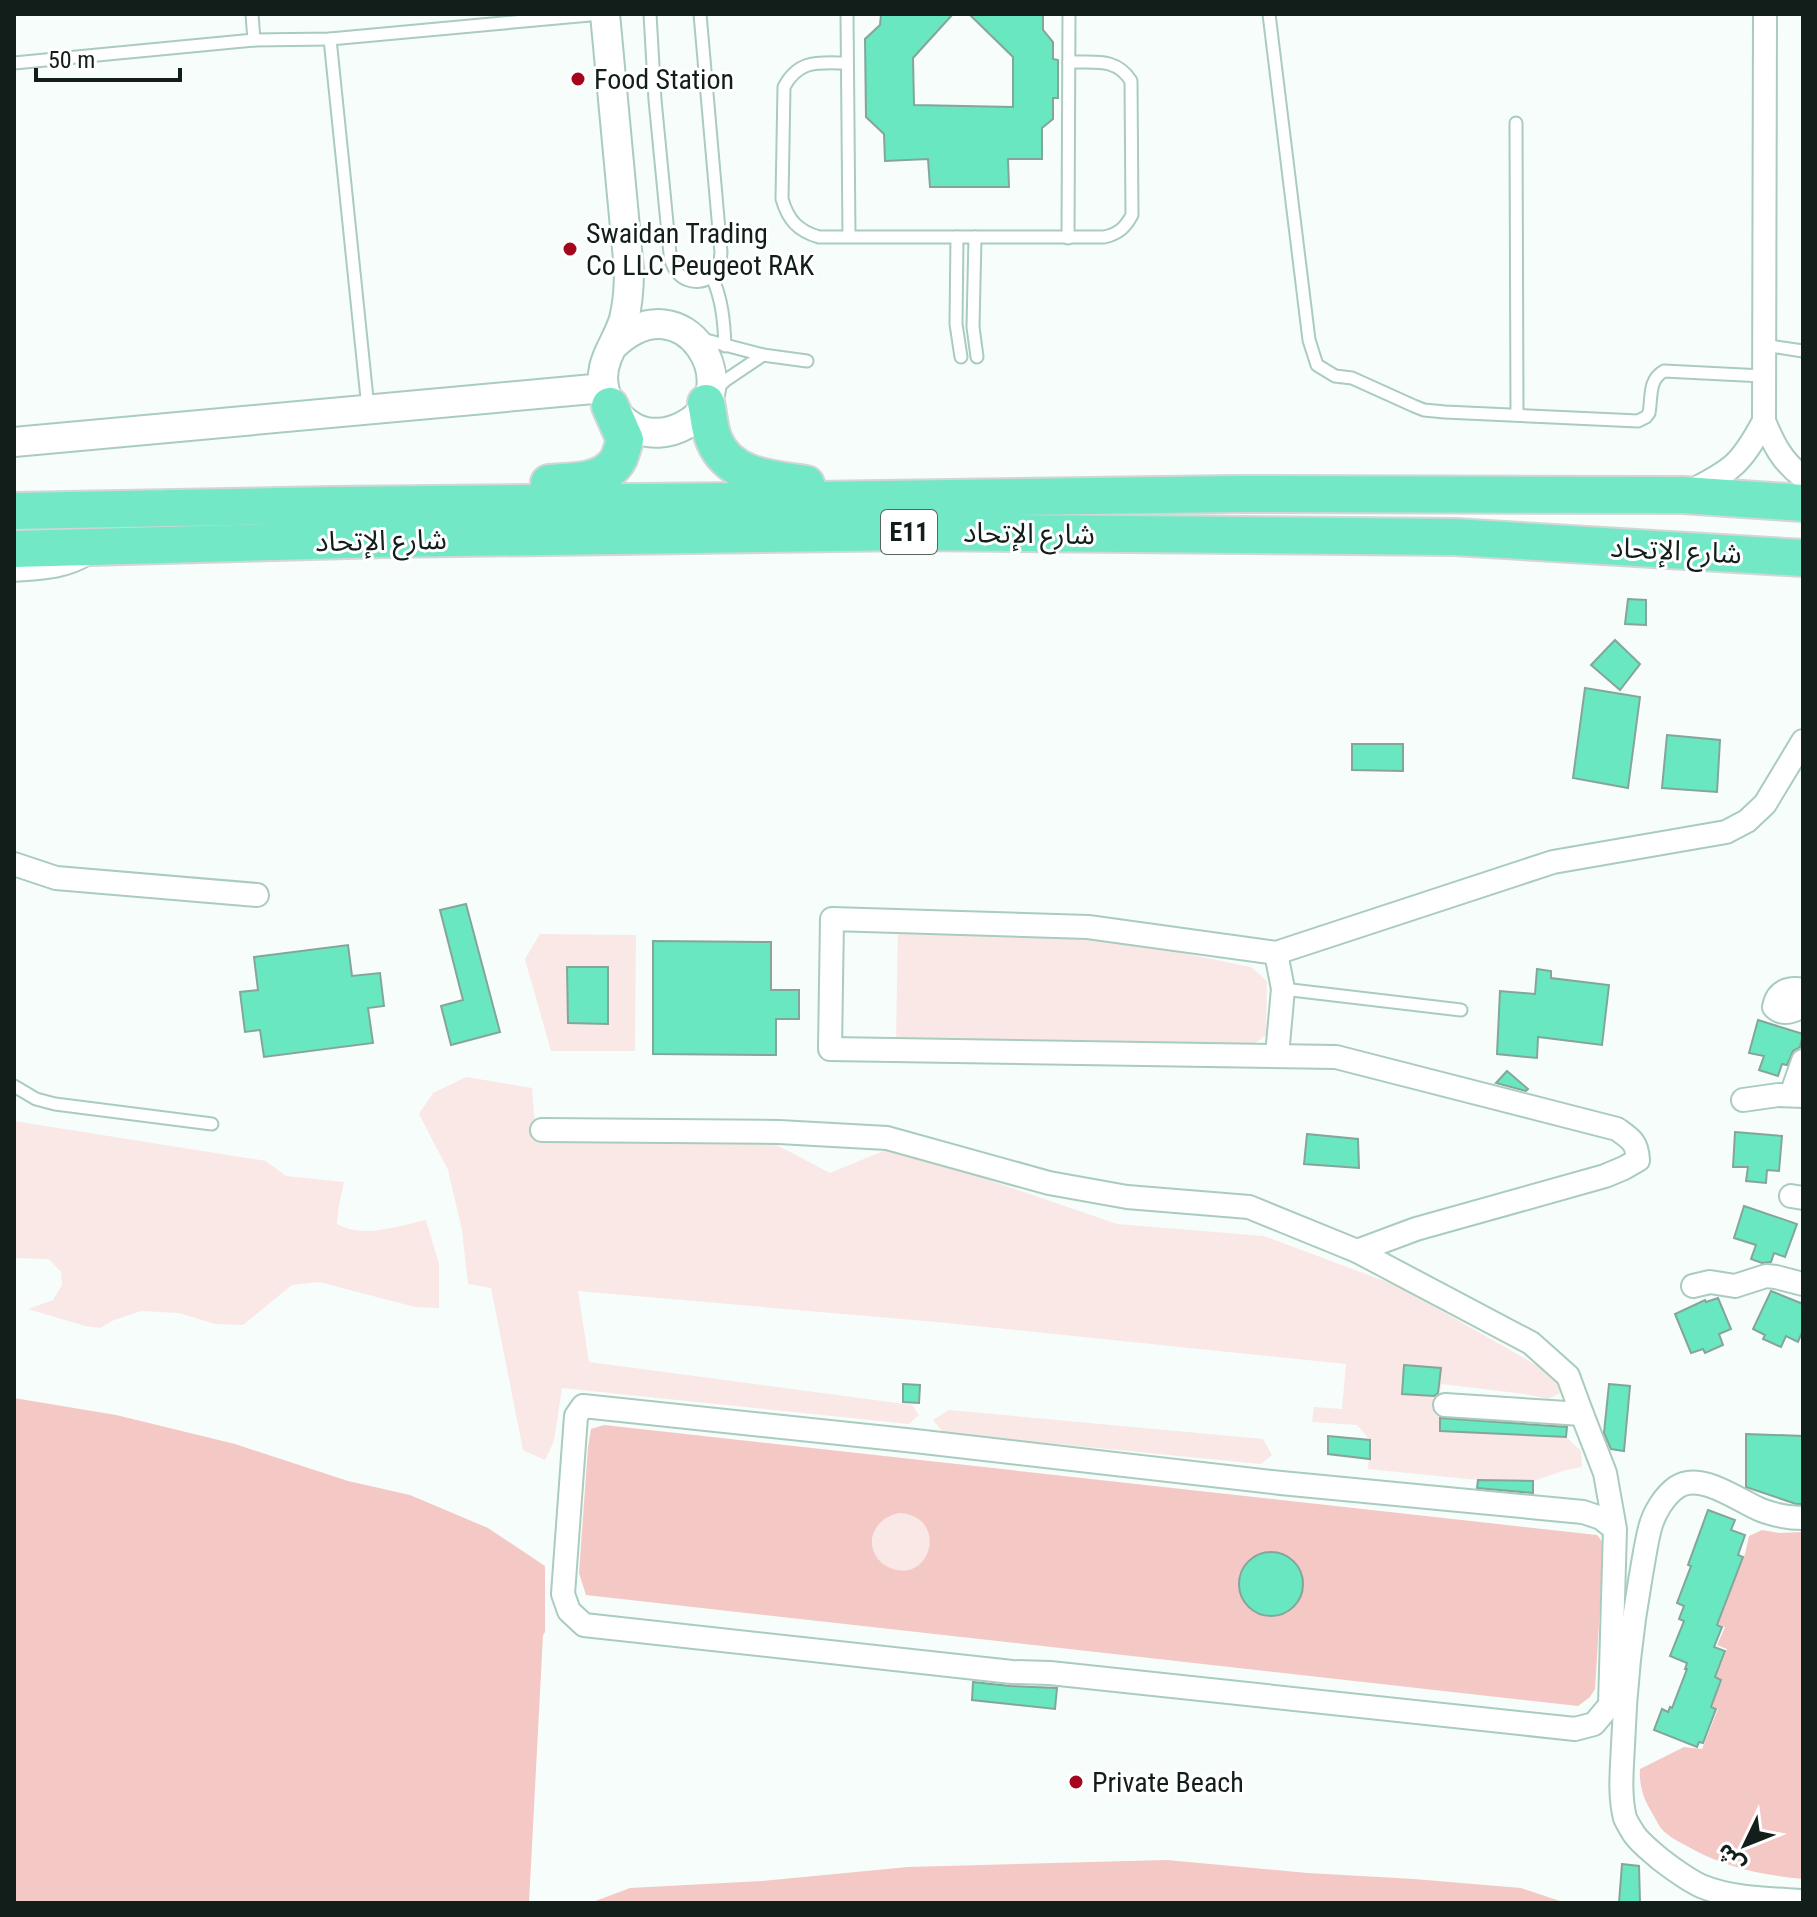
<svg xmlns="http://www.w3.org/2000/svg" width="1817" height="1917" font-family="'Roboto Condensed','Noto Sans Arabic',sans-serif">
	<rect width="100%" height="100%" fill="#f6fdfb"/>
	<!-- green -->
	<g fill="#fae8e6">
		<polygon points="898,922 1103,937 1251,967 1267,981 1266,1035 1242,1053 896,1046"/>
		<polygon points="540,934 636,935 635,1051 551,1051 525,959"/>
		<polygon points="466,1077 532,1088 536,1139 771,1142 830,1173 893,1147 1117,1224 1264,1236 1398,1286 1559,1378 1560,1393 1548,1399 1525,1394 1442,1384 1438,1397 1440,1431 1566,1437 1581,1451 1582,1467 1566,1470 1533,1481 1478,1480 1368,1469 1370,1440 1357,1425 1312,1422 1314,1407 1342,1409 1346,1364 937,1322 578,1291 589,1362 912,1405 919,1415 909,1424 562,1388 554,1441 545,1460 523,1450 491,1288 468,1284 462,1230 448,1170 419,1114 433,1093"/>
		<path d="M 14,1121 L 266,1161 L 286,1176 L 344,1182 L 339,1205 L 337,1224 C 364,1239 397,1226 426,1220 L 439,1264 L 439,1308 L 415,1307 L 319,1282 L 292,1285 L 243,1325 L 215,1324 L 179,1313 L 141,1311 L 114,1320 L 100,1328 L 85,1326 L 28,1309 L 53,1300 L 62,1285 L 61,1272 L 49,1259 L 14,1258 Z"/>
		<polygon points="949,1410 1263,1439 1272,1455 1261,1464 943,1433 933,1420"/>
		<circle cx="901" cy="1542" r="29"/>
	</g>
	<!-- water -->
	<g fill="#f4c8c4" fill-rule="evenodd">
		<polygon points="14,1398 116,1415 235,1444 348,1481 410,1495 488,1528 545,1566 545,1632 543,1635 529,1903 14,1903"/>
		<path d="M 604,1425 L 1597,1535 L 1604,1544 L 1595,1689 L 1590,1697 L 1578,1706 L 586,1595 L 579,1573 L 588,1447 L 591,1429 ZM 900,1513 C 948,1517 932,1581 893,1569 C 887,1567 882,1564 878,1559 C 863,1539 878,1516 900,1513 ZM 1275,1552 C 1317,1561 1308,1620 1267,1616 C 1259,1615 1251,1610 1246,1604 C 1233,1587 1241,1559 1262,1553 C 1263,1553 1274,1553 1275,1552 Z"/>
		<path d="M 1762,1530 L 1779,1533 L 1803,1532 L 1803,1879 C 1761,1875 1722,1867 1685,1845 C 1677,1841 1665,1834 1660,1827 C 1657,1822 1654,1816 1651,1811 C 1643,1798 1639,1784 1640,1769 L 1684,1747 L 1702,1749 L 1718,1709 L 1712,1706 L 1722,1680 L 1716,1677 L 1727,1649 L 1717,1645 L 1725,1627 L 1718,1624 L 1745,1554 L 1749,1536 Z"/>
		<polygon points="1167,1860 1308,1873 1414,1879 1521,1888 1560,1901 1562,1903 590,1903 630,1888 762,1881 908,1867"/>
	</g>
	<!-- building -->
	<g fill="#69e7c0" stroke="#84a69a" stroke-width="2">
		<polygon points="881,14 953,14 913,58 914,105 1013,107 1013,57 969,14 1043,14 1043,30 1053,42 1053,59 1058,60 1058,98 1053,98 1053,119 1042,128 1042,159 1008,159 1009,187 930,187 928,159 885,161 884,134 866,117 865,39 880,25"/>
		<polygon points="1628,599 1646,600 1646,625 1625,624"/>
		<polygon points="1615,640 1640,664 1620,690 1591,665"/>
		<polygon points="1585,688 1640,697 1628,788 1573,778"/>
		<polygon points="1667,735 1720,740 1717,792 1662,788"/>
		<polygon points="1352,744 1403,744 1403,771 1352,770"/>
		<polygon points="466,904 500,1032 451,1045 441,1006 463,1000 440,910"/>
		<polygon points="653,941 771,942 771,990 799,990 799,1019 776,1019 776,1055 653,1054"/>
		<polygon points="348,945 352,976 380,973 384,1006 368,1008 373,1043 264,1057 260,1030 245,1032 240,992 258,990 254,957"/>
		<polygon points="567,967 608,967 608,1024 568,1023"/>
		<polygon points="1537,969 1551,971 1551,978 1609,985 1602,1045 1538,1037 1537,1058 1497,1054 1500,991 1535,994"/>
		<polygon points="1758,1020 1803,1034 1800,1047 1793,1051 1787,1065 1782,1064 1778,1076 1759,1070 1764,1056 1749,1053"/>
		<polygon points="1507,1071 1528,1089 1526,1091 1496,1083"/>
		<polygon points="1735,1132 1782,1136 1779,1171 1767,1170 1766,1183 1746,1181 1748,1167 1733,1167"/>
		<polygon points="1307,1134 1358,1139 1359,1168 1304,1164"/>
		<polygon points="1744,1206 1797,1224 1785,1257 1774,1253 1771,1262 1762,1263 1751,1259 1756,1245 1734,1238"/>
		<polygon points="1771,1291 1803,1304 1803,1330 1798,1342 1786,1336 1781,1347 1763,1339 1765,1335 1753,1329"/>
		<polygon points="1718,1298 1731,1329 1719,1334 1723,1345 1705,1353 1703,1349 1691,1353 1675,1314 1705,1300 1706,1302"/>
		<polygon points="1404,1365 1441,1368 1438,1393 1434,1396 1402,1394"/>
		<polygon points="903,1384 920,1385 919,1403 903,1402"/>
		<polygon points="1609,1384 1630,1386 1624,1451 1611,1449 1604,1433"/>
		<polygon points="1440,1418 1567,1427 1566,1437 1440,1431"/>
		<polygon points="1746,1434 1803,1436 1803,1504 1796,1504 1746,1487"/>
		<polygon points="1328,1436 1370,1440 1370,1459 1328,1454"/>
		<polygon points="1478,1480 1533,1481 1533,1493 1477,1488"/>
		<polygon points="1708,1510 1735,1520 1731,1530 1745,1535 1738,1555 1743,1557 1717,1625 1722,1627 1714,1647 1725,1651 1715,1677 1721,1680 1711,1707 1716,1709 1703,1743 1699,1742 1697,1747 1654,1730 1662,1709 1668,1712 1670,1707 1672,1708 1687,1669 1685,1669 1687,1663 1670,1656 1684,1621 1679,1619 1684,1606 1677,1603 1691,1566 1688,1565"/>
		<circle cx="1271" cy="1584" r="32"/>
		<polygon points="973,1682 1010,1686 1057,1688 1055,1709 972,1700"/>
		<polygon points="1622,1864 1639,1866 1640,1903 1619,1903"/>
	</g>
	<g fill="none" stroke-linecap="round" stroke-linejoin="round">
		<!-- service casing -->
		<g stroke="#a9ccbf" stroke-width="15">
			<g id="service">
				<polyline points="252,14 254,40"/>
				<path d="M 650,14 L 655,100 L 670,254 C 671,261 672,266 677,272 C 688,286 711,285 719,266 C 721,262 720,258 721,253 L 700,14"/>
				<polyline points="847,14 849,236"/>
				<path d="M 1269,14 L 1309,340 L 1317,365 L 1335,376 L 1352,378 L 1414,406 L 1424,410 L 1445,412 L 1638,421 L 1646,417 L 1649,413 C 1652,397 1648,380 1664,371 L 1763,376"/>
				<polyline points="330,39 368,408"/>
				<polyline points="14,63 254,40 330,39 601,14"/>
				<path d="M 846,63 C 818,63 799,59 784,87 L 782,199 C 788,220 798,231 819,237 L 1104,237 C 1118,234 1125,228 1132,215 L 1131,81 C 1116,57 1094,63 1069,62"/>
				<polyline points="1516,123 1517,415"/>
				<polyline points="957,237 956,324 961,357"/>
				<polyline points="975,237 973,327 977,357"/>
				<polyline points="1068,238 1069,14"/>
				<path d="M 712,277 C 722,299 724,321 725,346"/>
				<polyline points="702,339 763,355 807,361"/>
				<polyline points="1763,345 1803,351"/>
				<polyline points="715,390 726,380 763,355"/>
				<polyline points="1283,989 1461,1010"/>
				<polyline points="14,1086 36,1099 55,1104 212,1124"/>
			</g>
		</g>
		<!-- minor casing -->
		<g stroke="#a9ccbf" stroke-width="26">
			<g id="minor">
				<path d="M 1765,14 L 1764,421 C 1773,443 1782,462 1803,477"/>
				<path d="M 1689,492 C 1733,470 1741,464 1764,421"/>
				<path d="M 14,570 C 40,568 63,568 86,554"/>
				<polyline points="14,864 56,878 257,895"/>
				<polyline points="1276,953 1283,989 1277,1055"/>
				<path d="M 1803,990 C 1789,987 1777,991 1774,1007 C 1783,1016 1794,1011 1803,1006"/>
				<polyline points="1791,1095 1803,1061"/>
				<polyline points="1743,1100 1778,1095 1803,1096"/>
				<polyline points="542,1130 779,1132 887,1138 1049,1183 1127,1197 1249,1207 1357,1251"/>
				<polyline points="1791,1196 1803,1198"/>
				<polyline points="1693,1286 1710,1282 1735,1286 1766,1276 1776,1277 1803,1284"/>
				<path d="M 1445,1405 L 1582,1414 L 1568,1376 L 1531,1343 L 1357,1251 L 1416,1229 L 1605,1176 L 1624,1168 L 1638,1160 C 1637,1142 1631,1139 1617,1129 L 1336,1057 L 830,1049 L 832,919 L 1088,927 L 1276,953 L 1553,862 L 1726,832 L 1747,821 L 1765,804 L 1803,741"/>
				<polyline points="1582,1414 1605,1473 1615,1529 1610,1705 1594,1724 1575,1729 1050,1673 1012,1672 584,1625 569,1611 563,1594 576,1416 583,1406 915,1441 1281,1483 1583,1512 1601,1518 1615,1529"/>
				<path d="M 1803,1518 C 1789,1518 1774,1515 1761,1510 C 1739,1501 1700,1471 1677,1487 C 1664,1496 1654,1513 1650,1528 C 1646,1543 1644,1559 1641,1575 C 1631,1631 1625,1688 1623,1745 C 1622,1768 1619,1795 1625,1818 C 1627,1823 1631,1829 1634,1834 C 1641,1844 1651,1851 1660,1859 C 1673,1869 1686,1879 1701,1886 C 1732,1899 1770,1899 1803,1901"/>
			</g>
		</g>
		<!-- tertiary casing -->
		<g stroke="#a9ccbf" stroke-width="32">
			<g id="tertiary">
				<path d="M 605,14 L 629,270 C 629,287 628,303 624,319 C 620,333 612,345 607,358 C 596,385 609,413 633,427 C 649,436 669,434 685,425 C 750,390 684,278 614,345"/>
				<polyline points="14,442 604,388"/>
			</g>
		</g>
		<!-- trunk casing -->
		<g stroke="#d4d6d6" stroke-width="40">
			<g id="trunk">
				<path d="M 706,403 C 709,415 709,429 714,440 C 729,477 771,479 806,484"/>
				<path d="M 549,483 C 574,481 606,483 619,458 C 621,453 623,446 625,440 L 610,406"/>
				<polyline points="14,511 333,505 743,501 1235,494 1683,495 1803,503"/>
				<polyline points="14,549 385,539 915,532 1455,537 1803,558"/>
			</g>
		</g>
		<!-- service -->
		<use href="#service" stroke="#fff" stroke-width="11"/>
		<!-- minor -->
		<use href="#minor" stroke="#fff" stroke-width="22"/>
		<!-- tertiary -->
		<use href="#tertiary" stroke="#fff" stroke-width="28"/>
		<!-- trunk -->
		<use href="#trunk" stroke="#73e8c7" stroke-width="36"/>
	</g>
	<!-- markers -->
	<g fill="#a3061d" stroke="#fff" stroke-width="3">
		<circle cx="578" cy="79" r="8"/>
		<circle cx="570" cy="249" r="8"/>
		<circle cx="1076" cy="1782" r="8"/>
	</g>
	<g text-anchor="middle" stroke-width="6" stroke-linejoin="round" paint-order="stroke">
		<!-- shield labels -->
		<rect fill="#fff" stroke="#58625e" stroke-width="2" x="881" y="510" width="56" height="44" rx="6"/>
		<g font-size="26" font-weight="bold" fill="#111e19">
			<text x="909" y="541">E11</text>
		</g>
		<!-- poi labels -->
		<g font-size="28" fill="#111e19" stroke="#fff" text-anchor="start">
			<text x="594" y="89">Food Station</text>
			<text x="586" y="243">Swaidan Trading<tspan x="586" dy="32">Co LLC Peugeot RAK</tspan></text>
			<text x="1092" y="1792">Private Beach</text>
		</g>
		<!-- street labels -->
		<g font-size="28" fill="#111e19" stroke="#fff">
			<text transform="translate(1029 533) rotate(1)" y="10">شارع الإتحاد</text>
			<text transform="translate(381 540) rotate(-1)" y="10">شارع الإتحاد</text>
			<text transform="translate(1676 550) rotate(3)" y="10">شارع الإتحاد</text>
		</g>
	</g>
	<!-- border -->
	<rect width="1817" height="1917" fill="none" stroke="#111e19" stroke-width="32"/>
	<!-- north arrow -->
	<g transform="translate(1745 1845) rotate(227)" stroke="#ffffff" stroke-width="6" paint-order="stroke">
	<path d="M0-6L14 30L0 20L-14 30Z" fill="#111e19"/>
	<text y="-12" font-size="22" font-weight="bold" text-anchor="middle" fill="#111e19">ش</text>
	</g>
	<!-- scale -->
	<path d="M36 68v12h144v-12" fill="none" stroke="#111e19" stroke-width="4"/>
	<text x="48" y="68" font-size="24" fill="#111e19" stroke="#ffffff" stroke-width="6" paint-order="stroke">50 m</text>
</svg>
